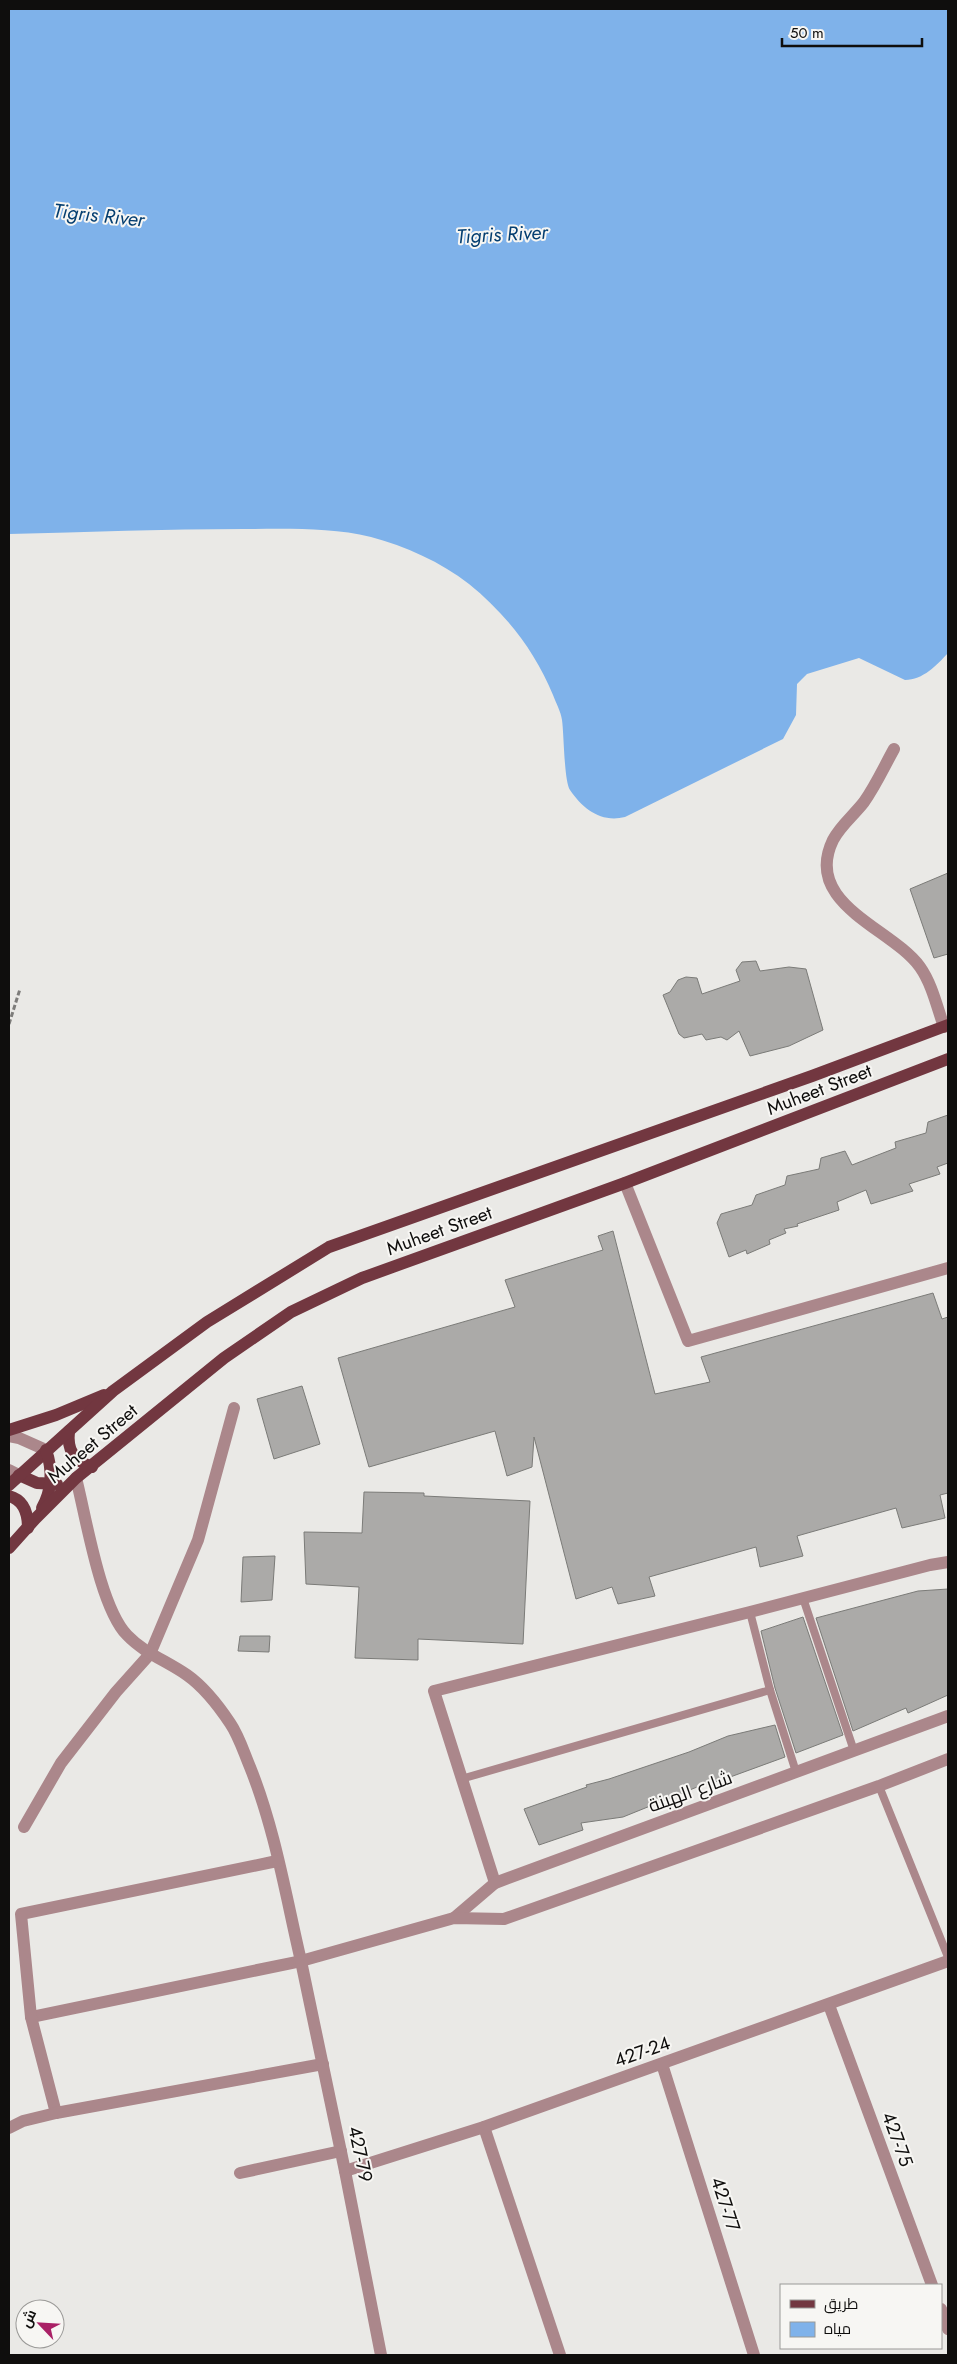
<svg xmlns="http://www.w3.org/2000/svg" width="957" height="2364" font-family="Jost,Cairo,sans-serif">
	<rect width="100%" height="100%" fill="#eae9e6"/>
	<!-- water -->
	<path fill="#7fb2ea" d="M 9,9 L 948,9 L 948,653 C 937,665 923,680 905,680 L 859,658 L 807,674 L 797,684 L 796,715 L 783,739 L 625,817 C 601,823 583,809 570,790 C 564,781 564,734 562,720 C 561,712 556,703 553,695 C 535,651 506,614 469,584 C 441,562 405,546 371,537 C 329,527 285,529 243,529 C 165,529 87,532 9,534 Z"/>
	<!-- building -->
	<g fill="#abaaa8" stroke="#7b7b78">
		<polygon points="948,873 948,954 934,958 910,889"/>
		<polygon points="756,961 760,971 789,967 806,969 823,1030 789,1046 750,1056 739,1031 727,1040 721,1037 706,1040 702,1034 684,1038 679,1034 663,995 670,992 678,980 686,977 697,978 702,994 740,981 736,970 742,962"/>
		<polygon points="948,1115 948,1163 937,1167 940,1174 909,1184 913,1191 871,1204 866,1190 837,1202 839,1210 797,1224 798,1226 784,1229 786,1233 769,1240 770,1244 747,1254 746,1250 729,1257 717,1223 721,1214 752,1205 756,1195 785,1185 787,1176 819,1169 821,1158 845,1151 852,1165 896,1148 895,1142 926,1133 928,1122"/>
		<polygon points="613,1231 655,1394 710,1382 701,1357 933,1293 942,1319 948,1317 948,1493 940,1495 945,1518 902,1528 896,1508 797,1536 803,1556 760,1567 756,1547 649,1577 655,1596 618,1604 612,1587 576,1599 534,1437 532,1467 507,1476 495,1431 369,1467 338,1358 515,1307 505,1280 603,1250 598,1236"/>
		<polygon points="302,1386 320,1444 274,1459 257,1399"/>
		<polygon points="364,1492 424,1493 424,1496 530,1501 523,1644 418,1639 418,1660 355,1658 359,1587 306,1584 304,1532 362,1533"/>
		<polygon points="275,1556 272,1600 241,1602 243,1557"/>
		<polygon points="948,1589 948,1695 908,1713 906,1708 853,1731 816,1618 918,1591"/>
		<polygon points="803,1617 843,1735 796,1753 775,1688 761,1631"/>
		<polygon points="240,1636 270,1636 269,1652 238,1651"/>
		<polygon points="775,1725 785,1757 722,1780 702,1785 623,1817 581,1823 583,1830 539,1845 524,1809 587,1787 586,1785 609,1779 689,1752 728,1736"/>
	</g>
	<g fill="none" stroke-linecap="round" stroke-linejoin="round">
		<!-- path -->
		<polyline stroke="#7d7c7a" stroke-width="3" stroke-dasharray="5 2.5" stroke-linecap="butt" points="9,1024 20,989"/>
		<!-- service -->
		<g stroke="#ab878b" stroke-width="8">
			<polyline points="803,1598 854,1751"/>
			<polyline points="750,1612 770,1690 796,1772"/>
			<polyline points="461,1779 770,1690"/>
			<polyline points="879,1786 948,1957"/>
		</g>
		<!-- minor -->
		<g stroke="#ab878b" stroke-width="12">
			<path d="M 894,749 C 884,767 876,785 864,802 C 854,815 840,826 833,840 C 802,904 892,928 920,967 C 932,984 937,1007 944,1027"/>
			<polyline points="625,1183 688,1341 948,1268"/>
			<polyline points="24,1827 61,1763 116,1692 150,1654 198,1540 234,1408"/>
			<polyline points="495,1883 434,1691 750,1612 930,1565 948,1562"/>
			<polyline points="829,2005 932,2285"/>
			<path d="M 31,2017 L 301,1961 C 286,1897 275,1829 250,1767 C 244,1753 239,1736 230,1723 C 218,1705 204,1687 187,1675 C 167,1661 144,1653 127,1635 C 100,1607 86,1517 76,1478"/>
			<polyline points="662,2064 754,2355"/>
			<polyline points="56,2113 31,2017 21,1914 277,1861"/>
			<polyline points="484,2127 560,2355"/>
			<polyline points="9,2128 23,2121 56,2113 323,2064"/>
			<polyline points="345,2171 484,2127 948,1961"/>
			<polyline points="240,2173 341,2151"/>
			<polyline points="941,2309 948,2329"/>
		</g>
		<!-- tertiary -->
		<g stroke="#ab878b" stroke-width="12">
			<polyline points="9,1436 19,1438 46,1450"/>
			<polyline points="9,1470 19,1475"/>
			<polyline points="454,1918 495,1883 948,1716"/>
			<polyline points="381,2355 345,2171 301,1961 454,1918 504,1919 879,1786 948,1759"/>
		</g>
		<!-- primary -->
		<g stroke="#723740" stroke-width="12">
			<polyline points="9,1430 56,1415 104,1395"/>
			<path d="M 69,1431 C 67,1450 73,1460 92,1467"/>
			<polyline points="19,1475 37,1483 57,1484"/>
			<polyline points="9,1485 113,1391 207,1322 329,1247 812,1076 948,1025"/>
			<path d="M 9,1496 C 24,1500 28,1513 28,1528"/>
			<path d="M 42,1508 C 52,1490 53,1470 46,1450"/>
			<polyline points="9,1548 35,1519 76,1478 224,1358 291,1312 362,1278 625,1183 948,1059"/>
		</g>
	</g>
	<g text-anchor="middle" stroke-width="4" stroke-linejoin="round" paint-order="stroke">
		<!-- street labels -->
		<g font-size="19" fill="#0f0e0d" stroke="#f7f6f3">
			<text transform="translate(819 1089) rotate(-21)" y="7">Muheet Street</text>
			<text transform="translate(439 1230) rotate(-20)" y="7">Muheet Street</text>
			<text transform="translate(92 1443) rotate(-40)" y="7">Muheet Street</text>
			<text transform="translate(690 1791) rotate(-20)" y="7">شارع الهبنة</text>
			<text transform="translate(642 2051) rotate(-19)" y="7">427-24</text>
			<text transform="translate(898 2139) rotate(70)" y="7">427-75</text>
			<text transform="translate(361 2154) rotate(78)" y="7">427-79</text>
			<text transform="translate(726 2204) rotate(72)" y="7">427-77</text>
		</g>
		<!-- water labels -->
		<g font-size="20" font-style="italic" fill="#043e70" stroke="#f7f6f3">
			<text transform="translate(99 215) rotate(6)" y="7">Tigris River</text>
			<text transform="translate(502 234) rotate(-3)" y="7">Tigris River</text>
		</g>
	</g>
	<!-- border -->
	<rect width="957" height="2364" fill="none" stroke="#0f0e0d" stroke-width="20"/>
	<!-- legend -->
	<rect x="780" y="2284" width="162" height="65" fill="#f7f6f3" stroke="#9a9997"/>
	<rect x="790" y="2300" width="25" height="8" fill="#723740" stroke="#9a9997"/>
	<text x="824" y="2309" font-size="15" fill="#0f0e0d">طريق</text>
	<rect x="790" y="2322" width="25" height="15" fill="#7fb2ea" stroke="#9a9997"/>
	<text x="824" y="2334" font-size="15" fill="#0f0e0d">مياه</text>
	<!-- north arrow -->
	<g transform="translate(40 2324) rotate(295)"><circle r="24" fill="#f7f6f3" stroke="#9a9997"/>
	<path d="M0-4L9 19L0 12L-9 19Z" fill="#aa2166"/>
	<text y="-8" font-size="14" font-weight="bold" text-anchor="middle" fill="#0f0e0d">ش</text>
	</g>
	<!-- scale -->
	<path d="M782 38v8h140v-8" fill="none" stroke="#0f0e0d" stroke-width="2.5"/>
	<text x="790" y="38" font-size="15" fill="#0f0e0d" stroke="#f7f6f3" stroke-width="4" paint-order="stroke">50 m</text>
</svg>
